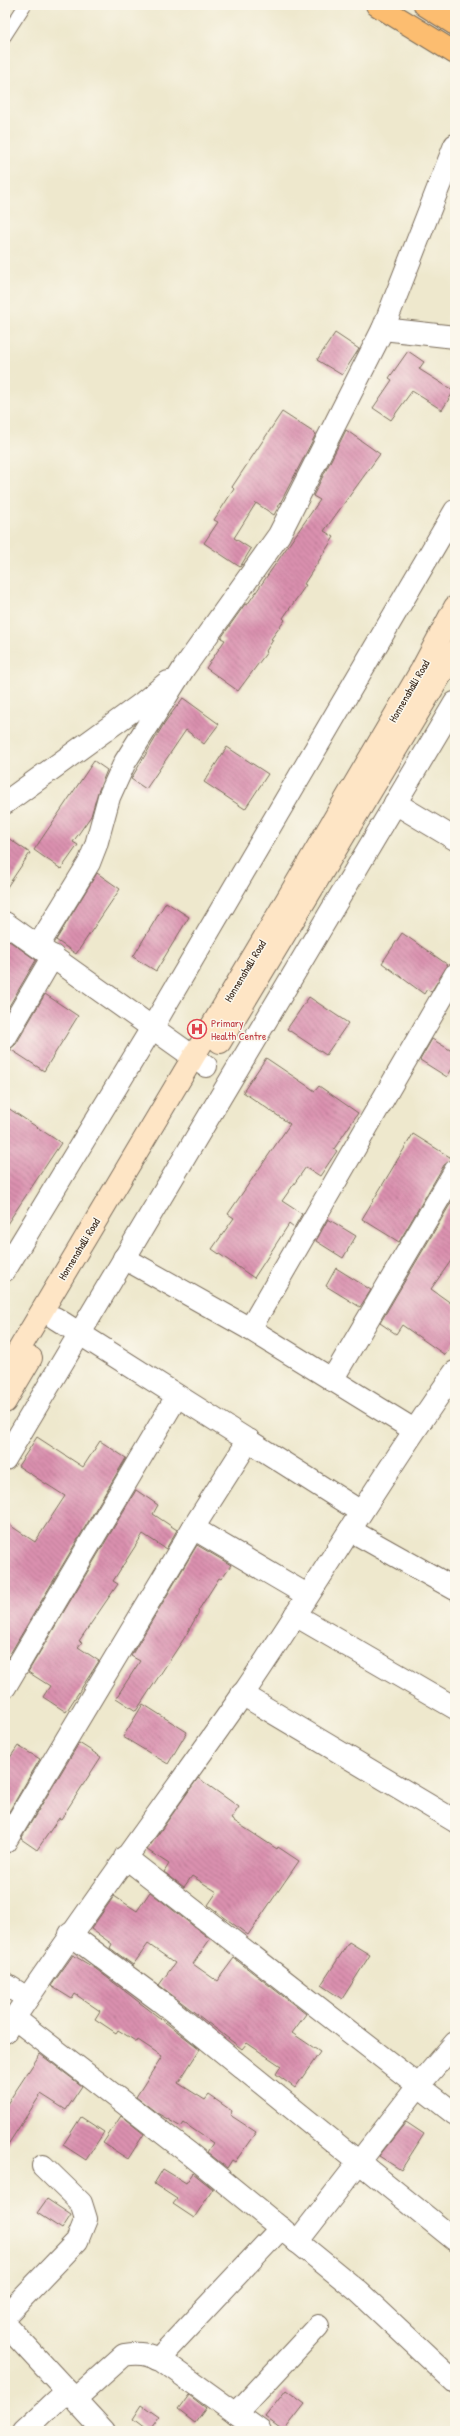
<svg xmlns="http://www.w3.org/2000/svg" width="460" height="2436" font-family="'Patrick Hand',sans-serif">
	<defs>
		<pattern id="building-back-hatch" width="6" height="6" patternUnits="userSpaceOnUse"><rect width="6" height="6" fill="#da90af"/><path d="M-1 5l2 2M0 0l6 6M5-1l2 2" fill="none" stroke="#b2768e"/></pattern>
	</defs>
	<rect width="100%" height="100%" fill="#fbf7ec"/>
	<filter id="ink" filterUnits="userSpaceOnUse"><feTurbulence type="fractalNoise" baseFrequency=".025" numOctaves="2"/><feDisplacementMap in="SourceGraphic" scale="8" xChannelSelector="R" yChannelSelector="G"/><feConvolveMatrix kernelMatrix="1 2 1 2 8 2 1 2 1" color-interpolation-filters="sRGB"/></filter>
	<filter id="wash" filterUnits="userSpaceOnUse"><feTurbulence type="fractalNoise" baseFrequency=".012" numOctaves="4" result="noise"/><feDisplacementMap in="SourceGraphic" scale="16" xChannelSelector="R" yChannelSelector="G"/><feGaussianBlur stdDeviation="0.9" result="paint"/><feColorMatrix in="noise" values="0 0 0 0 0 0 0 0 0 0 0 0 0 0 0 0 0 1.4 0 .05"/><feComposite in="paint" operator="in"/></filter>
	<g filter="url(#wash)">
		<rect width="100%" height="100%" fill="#eee8cd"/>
		<g id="blocks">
			<!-- building -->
			<g fill="url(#building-back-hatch)">
				<polygon points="335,333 359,349 342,375 317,360"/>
				<polygon points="408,351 424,362 419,369 454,391 442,410 412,391 391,420 373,408 392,380 389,378"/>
				<polygon points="282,412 316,434 274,515 256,503 234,538 251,549 240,567 204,543 218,522 214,520 234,489 232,487"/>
				<polygon points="346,430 380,454 324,531 334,537 304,584 306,585 283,618 285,620 271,639 273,640 266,651 267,652 238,691 206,668 225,640 221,638 245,604 247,605 320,500 313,496"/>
				<polygon points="183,698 219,724 204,744 186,730 146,789 131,779 165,722"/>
				<polygon points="227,747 268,774 245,809 204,782"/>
				<polygon points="94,761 107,770 98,792 91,816 73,842 78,845 61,869 34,850"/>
				<polygon points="5,836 30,853 5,890"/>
				<polygon points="97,873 120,889 76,954 56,940"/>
				<polygon points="166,902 189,917 156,971 133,957"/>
				<polygon points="402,933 448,965 431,992 427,989 424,994 382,963"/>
				<polygon points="5,938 36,960 5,1013"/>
				<polygon points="45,994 78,1016 44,1071 10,1049 16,1044"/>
				<polygon points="309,997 348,1023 326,1055 287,1029"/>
				<polygon points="432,1039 455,1053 455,1064 447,1077 420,1060"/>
				<polygon points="266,1058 315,1091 319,1086 358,1113 334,1149 337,1151 320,1176 306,1167 282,1201 302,1214 294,1228 289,1224 254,1278 212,1249 234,1218 228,1214 290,1124 243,1092"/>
				<polygon points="5,1106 61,1143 5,1227"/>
				<polygon points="413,1134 453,1159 444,1165 399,1242 362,1219"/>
				<polygon points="455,1196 455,1255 431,1289 455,1306 455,1340 445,1355 402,1325 396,1334 380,1323"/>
				<polygon points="328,1219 356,1236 343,1258 316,1241"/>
				<polygon points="336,1268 371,1290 360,1307 326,1286"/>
				<polygon points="37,1437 83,1467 100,1441 126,1458 7,1659 5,1657 5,1522 35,1542 65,1496 18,1466"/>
				<polygon points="136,1490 158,1505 153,1514 177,1530 166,1549 143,1534 113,1581 118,1584 79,1641 82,1642 78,1647 99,1661 66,1712 43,1697 50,1686 28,1672"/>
				<polygon points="197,1545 231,1565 221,1579 219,1578 198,1611 199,1612 185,1637 136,1711 116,1698 140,1661 131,1656"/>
				<polygon points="143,1704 187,1732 168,1764 123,1737"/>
				<polygon points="79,1743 101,1757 61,1819 59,1818 37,1850 21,1839"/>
				<polygon points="18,1746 40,1759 7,1815 5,1765"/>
				<polygon points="198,1778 239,1807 231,1819 277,1849 278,1847 299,1861 248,1935 208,1905 217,1892 192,1876 184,1887 164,1872 169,1864 147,1850"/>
				<polygon points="150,1892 210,1939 193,1964 217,1981 234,1958 306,2014 292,2033 320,2052 295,2088 276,2074 281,2066 247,2043 242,2049 159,1985 175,1963 148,1944 133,1965 110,1948 112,1944 91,1929 114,1896 137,1911"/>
				<polygon points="349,1942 370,1955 342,1999 321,1985"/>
				<polygon points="73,1955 96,1969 200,2049 178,2083 205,2100 209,2095 232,2111 230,2115 256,2132 235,2162 232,2160 227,2168 207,2152 213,2143 184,2123 181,2127 157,2113 136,2097 162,2056 138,2040 137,2042 118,2030 116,2033 95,2019 100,2011 75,1994 72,1999 51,1986"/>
				<polygon points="40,2054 82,2086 66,2110 41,2094 5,2149 5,2107"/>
				<polygon points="121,2116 144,2134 128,2159 103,2143"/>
				<polygon points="81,2117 104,2132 86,2160 63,2145"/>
				<polygon points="406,2122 424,2134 401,2170 379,2156"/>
				<polygon points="163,2169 186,2183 193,2173 213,2189 194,2218 173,2204 177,2199 154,2184"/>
				<polygon points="47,2199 71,2215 62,2229 37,2213"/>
				<polygon points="286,2390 305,2404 284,2431 265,2417"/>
				<polygon points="189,2395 206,2408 195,2423 178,2410"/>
				<polygon points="142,2405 159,2417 149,2431 133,2419"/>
			</g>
		</g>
	</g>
	<g filter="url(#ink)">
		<use href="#blocks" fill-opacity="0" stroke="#7a6c5b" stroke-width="1"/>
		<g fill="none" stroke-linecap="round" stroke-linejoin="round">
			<!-- lane casing -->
			<g stroke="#7a6c5b" stroke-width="14">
				<polyline id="lane" points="5,36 25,5"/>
			</g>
			<!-- street casing -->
			<g stroke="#7a6c5b" stroke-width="24">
				<g id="street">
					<polyline points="383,329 455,337"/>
					<polyline points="5,803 140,705 168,682"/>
					<polyline points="395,803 455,839"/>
					<polyline points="5,923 206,1066"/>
					<polyline points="38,946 89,863 96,845 109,797 125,762 184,668 279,535 383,329 455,145"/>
					<polyline points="5,1038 53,956"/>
					<polyline points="124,1258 250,1329 414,1430"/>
					<polyline points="5,1270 152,1028 455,511"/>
					<polyline points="55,1318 361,1512"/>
					<polyline points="250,1329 455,975"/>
					<polyline points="332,1380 455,1171"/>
					<polyline points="5,1459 455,703"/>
					<polyline points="193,1528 307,1595"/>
					<polyline points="350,1530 455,1589"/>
					<polyline points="295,1615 455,1708"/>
					<polyline points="5,1687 177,1396"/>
					<polyline points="242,1694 455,1821"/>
					<polyline points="5,1842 193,1528 249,1440"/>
					<polyline points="125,1857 455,2114"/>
					<polyline points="70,1934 160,2001 455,2240"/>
					<polyline points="5,1984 27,1998"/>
					<polyline points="14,2018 190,2154 359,2292 455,2382"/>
					<path d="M 5,2032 C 81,1917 164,1807 243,1694 C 316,1588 380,1477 455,1372"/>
					<polyline points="297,2242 419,2085 455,2043"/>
					<polyline points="5,2316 77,2241 86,2219 81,2203 43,2166"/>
					<polyline points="5,2324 104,2431"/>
					<polyline points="158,2359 281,2228"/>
					<path d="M 75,2399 L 124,2355 C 139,2352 149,2354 163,2361 L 260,2431"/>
					<polyline points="236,2414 318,2326"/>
					<polyline points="24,2431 67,2391"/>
				</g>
			</g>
			<!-- secondary casing -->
			<g stroke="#7a6c5b" stroke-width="24">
				<g id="secondary">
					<polyline points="220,1042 455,651"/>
					<polyline points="5,1373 279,913 422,669 455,607"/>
					<polyline points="5,1402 31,1358"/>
				</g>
			</g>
			<!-- primary casing -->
			<g stroke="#7a6c5b" stroke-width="24">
				<g id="primary">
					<polyline points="377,5 455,53"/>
					<polyline points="425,5 455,24"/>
				</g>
			</g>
			<!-- lane -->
			<use href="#lane" stroke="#fff" stroke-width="12"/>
			<!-- street -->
			<use href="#street" stroke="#fff" stroke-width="22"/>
			<!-- secondary -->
			<use href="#secondary" stroke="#fee5c5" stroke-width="22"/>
			<!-- primary -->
			<use href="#primary" stroke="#fcbd6f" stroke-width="22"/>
		</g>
	</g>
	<!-- icons -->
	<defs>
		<g id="hospital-ring" transform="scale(1)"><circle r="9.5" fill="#fbf7ec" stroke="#e0444e" stroke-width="1.5"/><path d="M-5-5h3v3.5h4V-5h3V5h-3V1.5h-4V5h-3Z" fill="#e0444e"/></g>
	</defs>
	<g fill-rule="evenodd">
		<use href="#hospital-ring" x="197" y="1029"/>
	</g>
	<g text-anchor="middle" stroke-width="3" stroke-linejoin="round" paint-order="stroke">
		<!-- street labels -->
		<g font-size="11" fill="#3b2a1e" stroke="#fbf7ec">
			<text transform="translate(409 691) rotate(-60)" y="4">Honnenahalli Road</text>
			<text transform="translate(245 971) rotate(-59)" y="4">Honnenahalli Road</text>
			<text transform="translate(79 1249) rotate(-59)" y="4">Honnenahalli Road</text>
		</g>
		<!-- health labels -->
		<g font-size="11" fill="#be3a42" stroke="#fbf7ec" text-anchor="start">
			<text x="211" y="1027">Primary<tspan x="211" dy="13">Health Centre</tspan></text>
		</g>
	</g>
	<!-- margin -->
	<rect width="460" height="2436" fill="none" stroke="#fbf7ec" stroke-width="20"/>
</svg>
